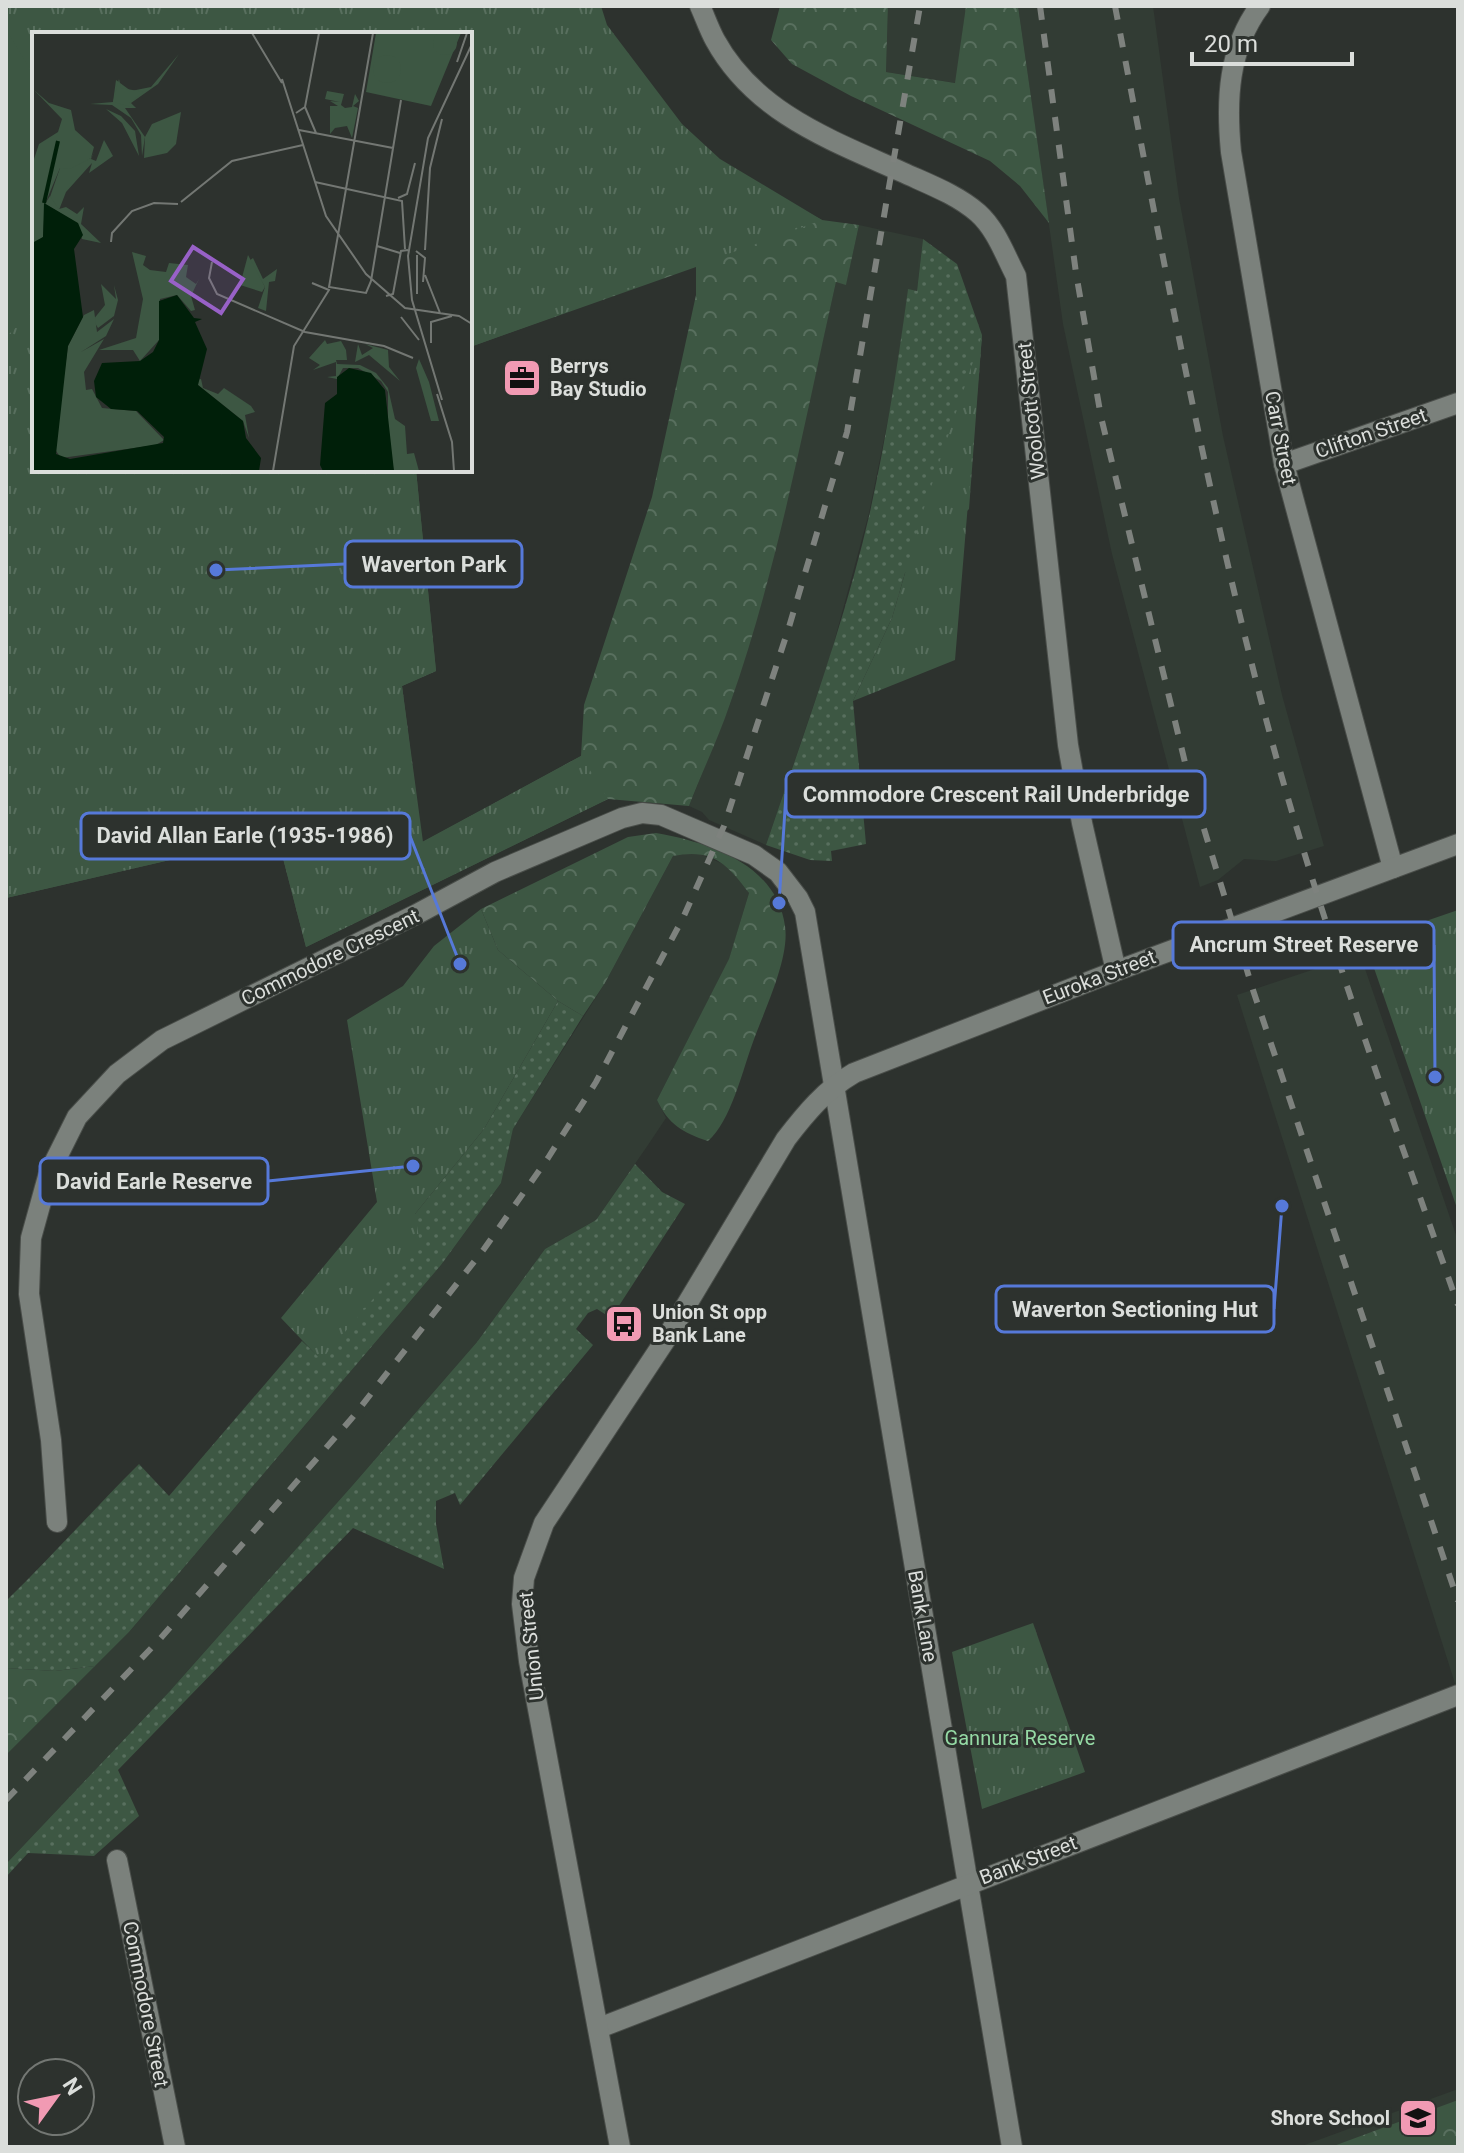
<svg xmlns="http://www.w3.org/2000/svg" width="1464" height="2153" font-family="Roboto,sans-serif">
	<defs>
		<pattern id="grass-dots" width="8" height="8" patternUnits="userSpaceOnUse" patternTransform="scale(2)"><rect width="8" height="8" fill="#3d5743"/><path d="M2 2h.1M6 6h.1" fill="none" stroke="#586f5e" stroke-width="1.8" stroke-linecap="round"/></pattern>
		<pattern id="forest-crowns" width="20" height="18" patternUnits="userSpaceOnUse" patternTransform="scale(2)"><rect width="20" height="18" fill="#3d5743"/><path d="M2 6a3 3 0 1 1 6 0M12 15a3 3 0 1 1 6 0" fill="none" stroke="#586f5e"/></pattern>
		<pattern id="park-tufts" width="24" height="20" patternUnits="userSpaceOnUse" patternTransform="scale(2)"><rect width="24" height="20" fill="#3d5743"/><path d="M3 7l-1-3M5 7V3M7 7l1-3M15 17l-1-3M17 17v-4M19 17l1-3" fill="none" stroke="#586f5e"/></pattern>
	</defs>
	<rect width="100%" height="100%" fill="#2d322e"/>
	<!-- built -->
	<g fill="#323c34">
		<polygon points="888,6 966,6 956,83 886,72"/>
		<polygon points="1018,6 1153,6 1179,198 1223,436 1282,695 1324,846 1276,861 1244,859 1218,880 1200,887 1112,554 1063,324"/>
		<polygon points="859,225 923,239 917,291 908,290 896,380 869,513 830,657 766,845 709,820 702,812 689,806 730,704 751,635 775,549 836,282 846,284"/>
		<polygon points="695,852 728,866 749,893 729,960 657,1100 666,1118 648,1145 596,1220 545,1249 477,1342 352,1486 169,1692 6,1864 6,1755 129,1632 441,1265 501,1183 513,1129 605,983 673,856"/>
		<polygon points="1360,954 1458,1241 1458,1693 1237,995"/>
		<polygon points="1458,2089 1458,2147 1299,2147"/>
	</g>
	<!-- grass -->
	<g fill="url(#grass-dots)">
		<path d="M 923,239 L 957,264 L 982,335 L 969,509 L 905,573 L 892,618 L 853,701 L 866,844 L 831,851 L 832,861 L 810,860 L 766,845 C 803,735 844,626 870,512 C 886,439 898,364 908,289 L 917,291 Z"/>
		<path d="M 558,1001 L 583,1016 L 513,1129 L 501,1183 L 441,1265 L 129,1632 L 95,1666 L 55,1671 L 6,1668 L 6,1601 C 52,1556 94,1509 139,1464 L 169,1496 L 302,1341 L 321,1359 L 415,1214 L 484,1129 Z"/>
		<polygon points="635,1164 662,1192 685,1204 611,1318 597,1309 588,1313 576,1329 593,1345 460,1505 455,1493 436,1501 436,1524 444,1569 353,1528 118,1770 139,1816 94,1856 28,1853 6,1877 6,1864 169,1692 352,1486 477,1342 545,1249 596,1220"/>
	</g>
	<!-- forest -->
	<g fill="url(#forest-crowns)">
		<polygon points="780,6 888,6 886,72 955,83 966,6 1018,6 1049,223 1020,186 990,161 851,96 792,64 771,40"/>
		<path d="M 790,203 L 822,220 L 859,225 L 846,285 L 836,282 C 804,423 778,568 730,704 C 718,739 702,772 689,806 L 608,799 L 306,947 L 277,835 L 6,898 L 6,449 L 34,470 L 416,470 L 436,671 L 402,686 L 423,842 L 581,756 L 584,705 L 652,497 L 696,295 L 696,267 L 470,347 Z"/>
		<path d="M 656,833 C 708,842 777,864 785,926 C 790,958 764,1011 753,1042 C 742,1072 731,1121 708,1141 C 683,1133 668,1124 657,1100 L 729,959 L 749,893 C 727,864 713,848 673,856 L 605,983 L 583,1016 L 558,1001 L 498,950 L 481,909 L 628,837 Z"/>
		<polygon points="95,1666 6,1755 6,1668 55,1671"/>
		<polygon points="1458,2100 1458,2147 1331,2147"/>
	</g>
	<!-- park -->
	<g fill="url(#park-tufts)">
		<polygon points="6,6 601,6 607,25 682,124 720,159 822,220 470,347 470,34 34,34 34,470 416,470 436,671 402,686 422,842 581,756 608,799 306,947 277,835 6,898"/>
		<polygon points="982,335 955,660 853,701 892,618 924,508"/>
		<polygon points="481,909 498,950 558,1001 484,1129 415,1214 420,1244 321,1360 281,1318 377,1202 347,1020 403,986 434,946"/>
		<polygon points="1458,910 1458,1211 1365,942"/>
		<polygon points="1033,1623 1085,1772 982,1809 952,1652"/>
	</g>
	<!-- pitch -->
	<polygon fill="#3d5743" points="6,29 34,76 34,310 6,337"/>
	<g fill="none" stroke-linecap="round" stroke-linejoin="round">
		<!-- minor casing -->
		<g stroke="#494d49" stroke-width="22">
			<g id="minor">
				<path d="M 700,6 C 705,17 709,29 715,40 C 755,113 831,140 902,172 C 928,184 956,194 978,213 C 996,229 1005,255 1016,276 L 1068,745 L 1082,823 L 1116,971"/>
				<path d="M 1260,6 C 1228,49 1226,100 1231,152 L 1284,464 L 1393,868"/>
				<polyline points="1284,464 1458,403"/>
				<polyline points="57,1522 51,1440 29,1294 31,1238 49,1173 77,1117 117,1074 162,1040 417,914 495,872 622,818 642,813 661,815 754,855 778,872 798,898 805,912 1012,2147"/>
				<polyline points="117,1860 175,2147"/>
				<polyline points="599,2028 1458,1695"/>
				<path d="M 620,2147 L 529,1661 L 522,1604 L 524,1578 L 544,1523 L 666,1339 L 786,1139 C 806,1113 825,1090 854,1073 L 1116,971 L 1458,844"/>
			</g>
		</g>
		<!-- minor -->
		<use href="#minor" stroke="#7b817c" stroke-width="20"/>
		<!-- rail -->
		<g stroke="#7e827e" stroke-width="6" stroke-dasharray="14 14" stroke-linecap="butt">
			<polyline points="1040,6 1076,273 1101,417 1190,783 1253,990 1458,1601"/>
			<path d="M 1115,6 C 1163,258 1209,512 1277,760 C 1328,942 1395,1126 1458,1305"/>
			<polyline points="6,1800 160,1639 352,1418 484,1249 548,1158 596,1082 683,918 724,826 789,627 847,432 920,6"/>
		</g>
	</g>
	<!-- icons -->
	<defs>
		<g id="office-square" transform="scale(2)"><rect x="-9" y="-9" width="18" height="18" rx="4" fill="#f19ab3" stroke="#2d322e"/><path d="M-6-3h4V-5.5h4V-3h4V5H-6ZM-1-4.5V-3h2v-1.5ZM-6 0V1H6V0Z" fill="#111"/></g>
		<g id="bus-square" transform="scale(2)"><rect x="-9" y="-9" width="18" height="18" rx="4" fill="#f19ab3" stroke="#2d322e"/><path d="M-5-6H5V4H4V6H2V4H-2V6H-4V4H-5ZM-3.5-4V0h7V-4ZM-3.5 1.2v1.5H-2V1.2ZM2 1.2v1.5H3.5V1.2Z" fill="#111"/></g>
		<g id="school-square" transform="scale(2)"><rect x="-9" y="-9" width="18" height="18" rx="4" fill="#f19ab3" stroke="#2d322e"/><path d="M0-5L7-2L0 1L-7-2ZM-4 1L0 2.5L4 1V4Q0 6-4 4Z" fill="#111"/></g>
	</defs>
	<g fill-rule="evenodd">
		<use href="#office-square" x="522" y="378"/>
		<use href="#bus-square" x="624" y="1324"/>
		<use href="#school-square" x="1418" y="2118"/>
	</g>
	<g text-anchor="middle" stroke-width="6" stroke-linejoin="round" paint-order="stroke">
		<!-- poi labels -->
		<g font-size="20" font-weight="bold" fill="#dbdedb" stroke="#2d322e" text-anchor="start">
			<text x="550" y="373">Berrys<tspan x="550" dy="23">Bay Studio</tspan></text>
			<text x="652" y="1319">Union St opp<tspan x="652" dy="23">Bank Lane</tspan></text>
			<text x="1390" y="2125" text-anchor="end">Shore School</text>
		</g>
		<!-- street labels -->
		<g font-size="20" fill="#dbdedb" stroke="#2d322e">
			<text transform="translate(1031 411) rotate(-96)" y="7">Woolcott Street</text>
			<text transform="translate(1371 433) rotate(-19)" y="7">Clifton Street</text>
			<text transform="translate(1281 438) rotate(79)" y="7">Carr Street</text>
			<text transform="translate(330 957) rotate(-26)" y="7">Commodore Crescent</text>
			<text transform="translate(1099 977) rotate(-21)" y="7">Euroka Street</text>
			<text transform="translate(923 1616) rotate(80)" y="7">Bank Lane</text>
			<text transform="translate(531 1646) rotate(-96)" y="7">Union Street</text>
			<text transform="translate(1028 1860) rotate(-21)" y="7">Bank Street</text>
			<text transform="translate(146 2004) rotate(79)" y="7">Commodore Street</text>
		</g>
		<!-- park labels -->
		<g font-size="20" fill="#95daa5" stroke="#2d322e">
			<text x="1020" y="1745">Gannura Reserve</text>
		</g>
	</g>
	<!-- overview -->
	<g transform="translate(32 32)">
		<rect width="440" height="440" fill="#2d322e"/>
		<path d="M 72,108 L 81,124 L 57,141 L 60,131 L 34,160 L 27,178 L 18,165 L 28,136 L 59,126 L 62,120 L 59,127 L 64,129 ZM 221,226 L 231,247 L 245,237 L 243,249 L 237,250 L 234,279 L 226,276 L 233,255 L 217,229 Z" fill="#3d5743"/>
		<path d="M 147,22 L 126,52 L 99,71 L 104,76 L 93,76 L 113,105 L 110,124 L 109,103 L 99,86 L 80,73 L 58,72 L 81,70 L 84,48 L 99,59 L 119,55 ZM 2,58 L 17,71 L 39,78 L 43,98 L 62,115 L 59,126 L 38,137 L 28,136 L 13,172 L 11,205 L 4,211 L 0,210 L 1,130 L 7,112 L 26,100 L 30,87 ZM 74,77 L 89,84 L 103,99 L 107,124 L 90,91 ZM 216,223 L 233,255 L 230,260 L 208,253 ZM 69,252 L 84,267 L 82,253 L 86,268 L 82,284 L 66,296 L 61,288 L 73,273 Z" fill="#3d5743"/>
		<path d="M 344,1 L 429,1 L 399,74 L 334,60 ZM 87,47 L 89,56 L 112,60 L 97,71 L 104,76 L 81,70 ZM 295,59 L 312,62 L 309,73 L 313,76 L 320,75 L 323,62 L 327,69 L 321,74 L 326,76 L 320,106 L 315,94 L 303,96 L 298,102 L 298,74 L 306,74 L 298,69 L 308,70 L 293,67 ZM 149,80 L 144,112 L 135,121 L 112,126 L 113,105 L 120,92 ZM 18,164 L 27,177 L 34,175 L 45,182 L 52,175 L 49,192 L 69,211 L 50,207 L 46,192 L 13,172 ZM 100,220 L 114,224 L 111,233 L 118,238 L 134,240 L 137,231 L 156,233 L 154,245 L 164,252 L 167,247 L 159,264 L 163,278 L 159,279 L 145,263 L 128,267 L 127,308 L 108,329 L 101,318 L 67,318 L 104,306 L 111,267 ZM 62,278 L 65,300 L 82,287 L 74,304 L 49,320 L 72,307 L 52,340 L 54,358 L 60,357 L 70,376 L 104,379 L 132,408 L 124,413 L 29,426 L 22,416 L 36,314 L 52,283 ZM 293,308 L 295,312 L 309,309 L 314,318 L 315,328 L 304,328 L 305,332 L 328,333 L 344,341 L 356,356 L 363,387 L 373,394 L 375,422 L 382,421 L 387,439 L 362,439 L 356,414 L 356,360 L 349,349 L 326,336 L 311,336 L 305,347 L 295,345 L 304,344 L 304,330 L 281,338 L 288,333 L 277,326 ZM 326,312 L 330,323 L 341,316 L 333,312 L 356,318 L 357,335 L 368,349 L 337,323 L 323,330 ZM 387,327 L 397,350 L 407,389 L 399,389 L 384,336 ZM 169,347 L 171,356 L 186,362 L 192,356 L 219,374 L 223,380 L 213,383 L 217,406 L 211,389 L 166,353 L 164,348 Z" fill="#3d5743"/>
		<path d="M401 11a12 12 0 1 1 24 0a12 12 0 1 1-24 0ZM341 37a14 14 0 1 1 28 0a14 14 0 1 1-28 0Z" fill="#3d5743"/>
		<path d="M 12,171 L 46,191 L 51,203 L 42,217 L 51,285 L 36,314 L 24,422 L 38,427 L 131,411 L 132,405 L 105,379 L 79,377 L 64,365 L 62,349 L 70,331 L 108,329 L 121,320 L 127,308 L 127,269 L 145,263 L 162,286 L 170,287 L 163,290 L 175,317 L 166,353 L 211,389 L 214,406 L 229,426 L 227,439 L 0,439 L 0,211 L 11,205 ZM 317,336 L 339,341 L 353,358 L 362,439 L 291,439 L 288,433 L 293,371 L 305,362 L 305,345 Z" fill="#001f09"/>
		<path fill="none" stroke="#001f09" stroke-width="4" d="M 12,171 L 26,109"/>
		<path fill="none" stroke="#737773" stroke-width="2" d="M 220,1 L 250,51M 425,30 L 435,1M 250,47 L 294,184 L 334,242 L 373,276 L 427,284 L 440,292M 273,75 L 284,101M 264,81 L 273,75 L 287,1M 267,98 L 361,116M 283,150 L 370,169 L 373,217M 366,166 L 375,162 L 383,131M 149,170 L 200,129 L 271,113M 79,210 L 80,201 L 100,179 L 122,171 L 146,172M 345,214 L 368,221M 393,218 L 398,136 L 410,87M 384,219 L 393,226 L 391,250M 385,223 L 385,262M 180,230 L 177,246 L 185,262 L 273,300 L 352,314 L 381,326M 393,243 L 408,281M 339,249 L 369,68M 339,249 L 334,261 L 297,255 L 341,1M 354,264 L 361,262 L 369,219 L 376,218M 369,285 L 387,308M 399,311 L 399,290 L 420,284M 405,362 L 420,410 L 422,439M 410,368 L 380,268 L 376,224 L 396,106 L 440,12M 241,439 L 262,314 L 297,258 L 280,251"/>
		<path fill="#9861c7" fill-opacity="0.15" stroke="#9861c7" stroke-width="4" d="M 161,215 L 211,247 L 189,281 L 139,249 Z"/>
		<rect width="440" height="440" fill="none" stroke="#dbdedb" stroke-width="4"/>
	</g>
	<!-- callouts -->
	<path fill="none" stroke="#5679d9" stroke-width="3" d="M216 570L345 564M779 903L786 794M460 964L410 836M1435 1077L1434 945M413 1166L268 1181M1282 1206L1274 1309"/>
	<g fill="#5679d9" stroke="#2d322e" stroke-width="3">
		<circle cx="216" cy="570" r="8"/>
		<circle cx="779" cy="903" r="8"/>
		<circle cx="460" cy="964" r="8"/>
		<circle cx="1435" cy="1077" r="8"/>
		<circle cx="413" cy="1166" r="8"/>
		<circle cx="1282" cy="1206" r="8"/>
	</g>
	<g fill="#2d322e" stroke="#5679d9" stroke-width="3">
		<rect x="345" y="541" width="177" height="46" rx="8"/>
		<rect x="786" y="771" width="419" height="46" rx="8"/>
		<rect x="81" y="813" width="329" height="46" rx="8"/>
		<rect x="1173" y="922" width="261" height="46" rx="8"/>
		<rect x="40" y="1158" width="228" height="46" rx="8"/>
		<rect x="996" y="1286" width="278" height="46" rx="8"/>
	</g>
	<g font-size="22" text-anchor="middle" font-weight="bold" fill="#dbdedb">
		<text x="434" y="572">Waverton Park</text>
		<text x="996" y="802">Commodore Crescent Rail Underbridge</text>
		<text x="245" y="843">David Allan Earle (1935-1986)</text>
		<text x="1304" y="952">Ancrum Street Reserve</text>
		<text x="154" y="1189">David Earle Reserve</text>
		<text x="1135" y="1317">Waverton Sectioning Hut</text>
	</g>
	<!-- border -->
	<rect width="1464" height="2153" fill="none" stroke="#dbdedb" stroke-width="16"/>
	<!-- north arrow -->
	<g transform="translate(56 2097) rotate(57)"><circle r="38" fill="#2d322e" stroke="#737773" stroke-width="2"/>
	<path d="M0-6L14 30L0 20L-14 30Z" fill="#f19ab3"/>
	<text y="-12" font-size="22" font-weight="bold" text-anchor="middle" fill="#dbdedb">N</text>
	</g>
	<!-- scale -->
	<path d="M1192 52v12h160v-12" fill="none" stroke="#dbdedb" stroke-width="4"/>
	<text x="1204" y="52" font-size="24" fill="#dbdedb" stroke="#2d322e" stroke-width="6" paint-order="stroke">20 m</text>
</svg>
